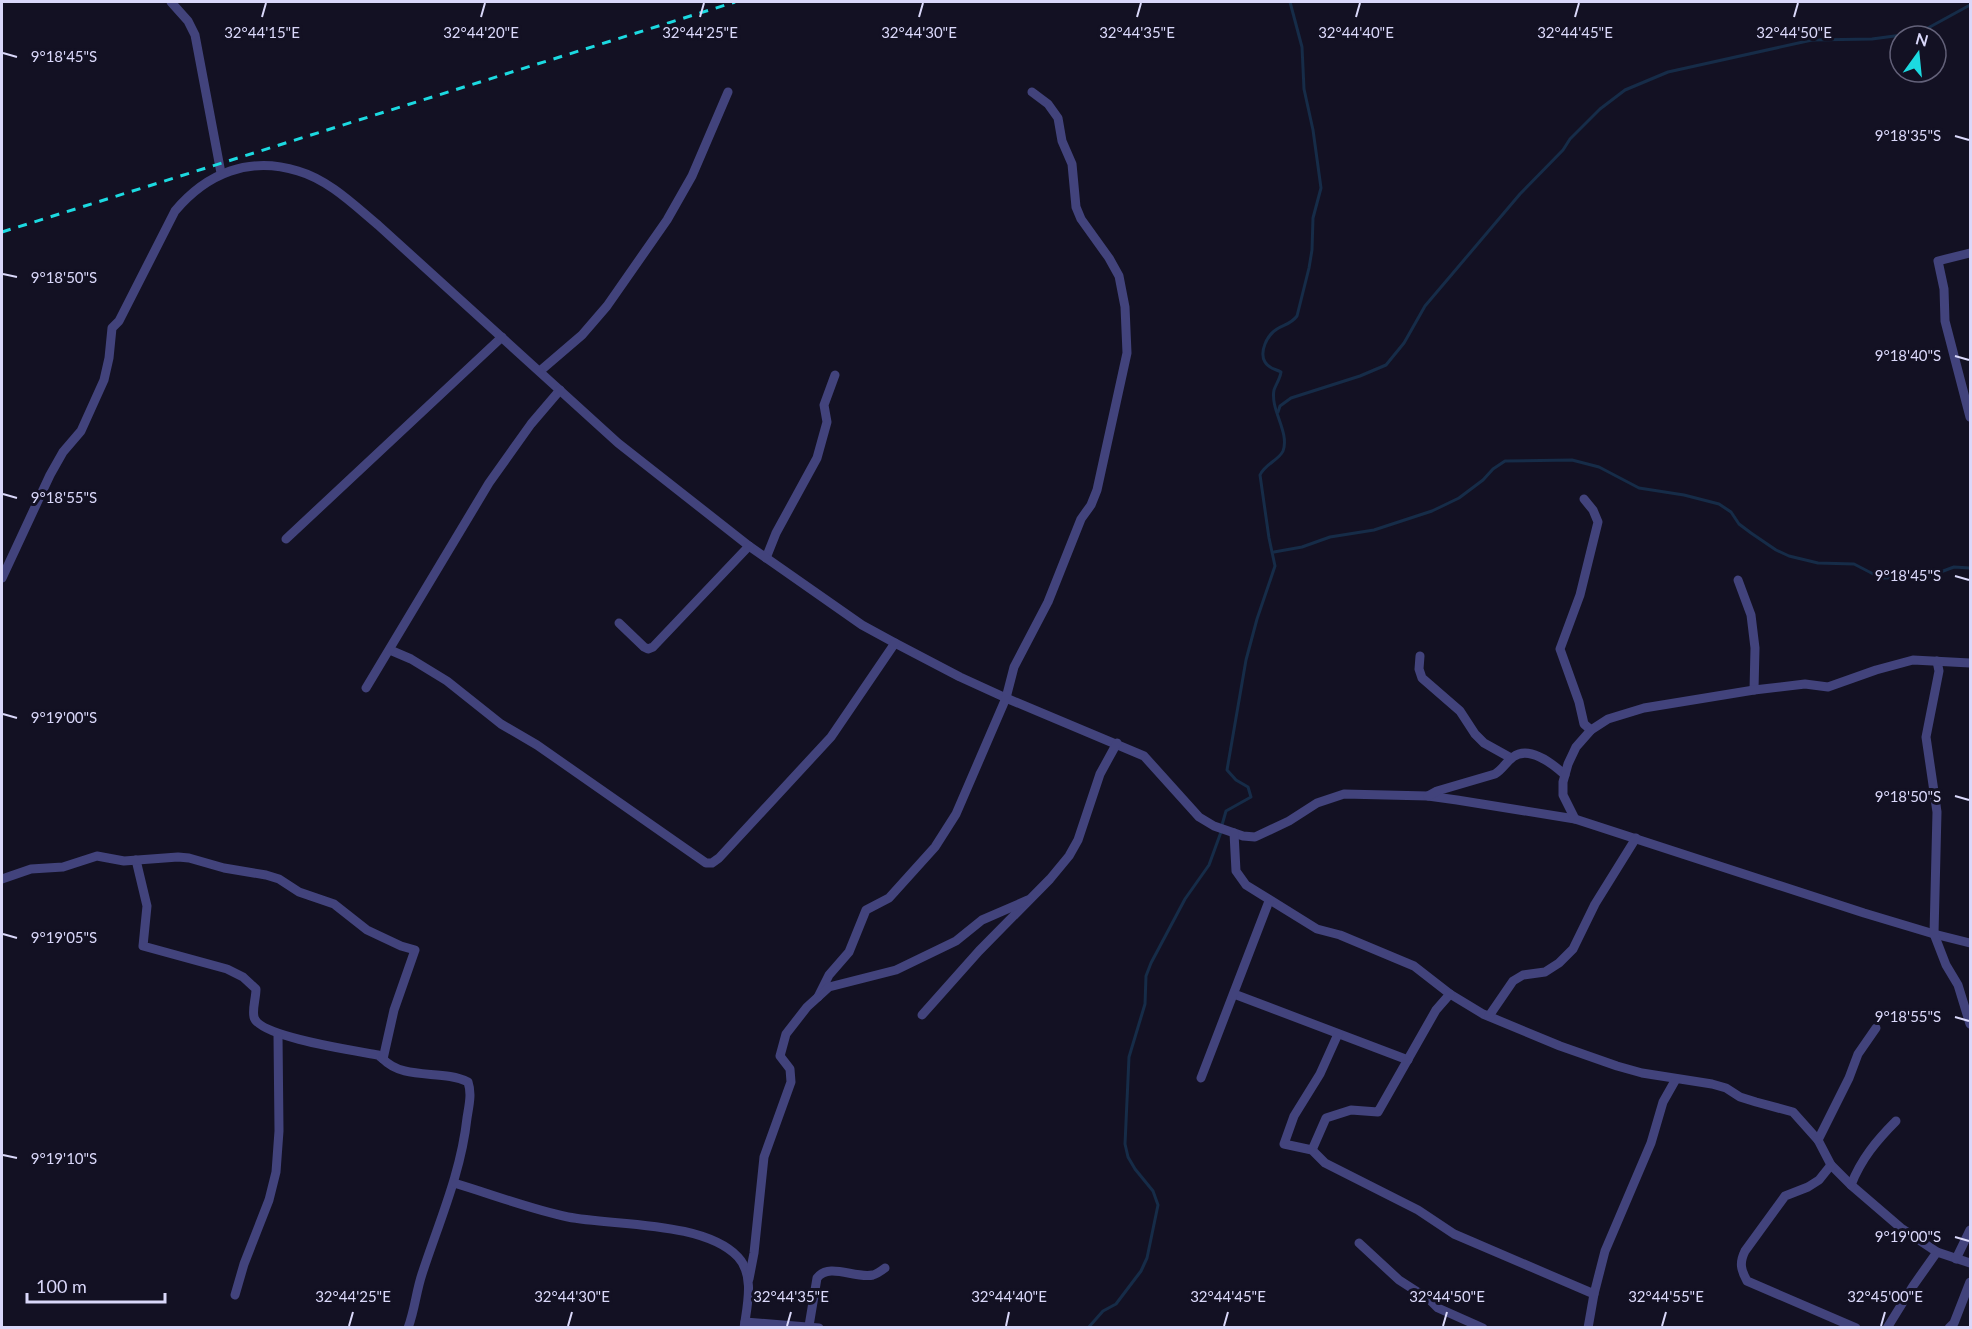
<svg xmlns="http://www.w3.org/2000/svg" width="1972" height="1329" font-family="Lato,sans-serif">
	<rect width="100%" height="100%" fill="#131123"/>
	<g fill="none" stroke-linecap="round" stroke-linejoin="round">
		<!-- stream -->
		<g stroke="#162c48" stroke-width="3">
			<polyline points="1278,412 1280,406 1291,398 1360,376 1386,365 1404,343 1425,306 1520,194 1563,150 1570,139 1600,109 1625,90 1668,72 1812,40 1872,39 1902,35 1928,28 1970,5"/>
			<polyline points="1274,552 1302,547 1330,537 1374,530 1432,511 1459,498 1483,480 1493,469 1505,461 1572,460 1599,467 1639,488 1684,495 1719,504 1731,512 1739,524 1751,533 1776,550 1789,556 1818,563 1854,564 1881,578 1927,577 1954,567 1970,568"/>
			<path d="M 1222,825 L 1226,811 L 1251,797 L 1248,787 L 1236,780 L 1227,770 L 1246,660 L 1257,619 L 1275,566 L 1269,538 L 1260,475 C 1265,464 1279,460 1283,451 C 1290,432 1270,410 1274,390 C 1276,384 1280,379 1281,372 C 1276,369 1269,369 1265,362 C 1259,352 1267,335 1277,329 C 1285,324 1291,324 1297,316 L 1309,268 L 1312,250 L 1313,218 L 1321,188 L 1313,130 L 1304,89 L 1302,47 L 1290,2"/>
			<polyline points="1088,1328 1103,1311 1116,1304 1141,1271 1147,1258 1158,1205 1153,1191 1135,1169 1128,1157 1125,1144 1129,1057 1145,1004 1146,976 1151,963 1185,899 1209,865 1221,832"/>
		</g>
		<!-- minor -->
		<g stroke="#42437c" stroke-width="9">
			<polyline points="171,2 188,21 195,35 221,173"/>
			<polyline points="1970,253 1938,261 1944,289 1945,321 1970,417"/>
			<polyline points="540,371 582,335 607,306 667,220 692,176 728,92"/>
			<polyline points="1584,499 1593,510 1598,522 1580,595 1560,649 1579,702 1584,724 1591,730"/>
			<polyline points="286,539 502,337"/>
			<polyline points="766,558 776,533 817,458 827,422 824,405 835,375"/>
			<path d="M 2,578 L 50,475 L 63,452 L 81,431 L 104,380 L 109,358 L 112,328 L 119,321 L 175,211 C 207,173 249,156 298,171 C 329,180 354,205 378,225 L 618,443 L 749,546 L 862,625 L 895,643 L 960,677 L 1006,698 L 1144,756 L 1199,817 L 1214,826 L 1243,836 L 1255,837 L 1289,821 L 1317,803 L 1344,794 L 1428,796 L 1457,800 L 1575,819 L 1864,913 L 1934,934 L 1970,943"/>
			<polyline points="1738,580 1751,615 1755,648 1754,690"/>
			<polyline points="619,623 644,647 648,649 653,647 749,546"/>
			<polyline points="390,650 411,659 447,681 501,724 537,745 706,863 712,863 719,858 831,737 895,643"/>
			<polyline points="1420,656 1419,669 1422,678 1460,711 1475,734 1484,743 1511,758"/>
			<polyline points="1937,661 1939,671 1926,737 1937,812 1934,934 1946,965 1958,985 1970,1024"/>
			<polyline points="366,688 489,483 531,424 560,390"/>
			<path d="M 1428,796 L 1437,791 L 1495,774 C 1503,769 1506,762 1513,757 C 1529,745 1553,764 1565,775"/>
			<polyline points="1575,819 1563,795 1563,782 1568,764 1576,747 1591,730 1608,719 1644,708 1754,690 1805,684 1828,687 1876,670 1913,660 1970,663"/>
			<polyline points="1234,833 1236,871 1246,885 1317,929 1340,935 1414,966 1450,994 1483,1014 1560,1046 1617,1066 1642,1073 1712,1084 1726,1088 1740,1097 1756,1102 1793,1112 1818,1140 1831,1165 1851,1185 1901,1228 1937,1252 1970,1263"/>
			<path d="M 136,860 L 147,906 L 143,946 L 227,969 L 243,977 L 256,989 C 256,998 252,1009 254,1017 C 258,1037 357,1051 378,1055 L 383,1059"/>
			<path d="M 2,879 L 31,869 L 63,867 L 97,856 L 124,861 L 178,857 L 189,858 L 224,868 L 266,875 L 279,879 L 299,892 L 334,904 L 367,930 L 401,946 L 415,950 L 394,1010 L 383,1059 C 404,1081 442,1069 468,1082 C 472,1094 469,1105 467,1118 C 461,1173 439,1222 422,1274 C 416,1292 415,1309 408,1328"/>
			<polyline points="1234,994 1408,1060"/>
			<polyline points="818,997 829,975 849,952 866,910 889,898 935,847 956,814 1006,698 1014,667 1048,602 1081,519 1091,505 1097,490 1127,353 1125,307 1119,276 1109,258 1081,219 1076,207 1072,164 1062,141 1058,118 1048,104 1032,92"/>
			<polyline points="922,1015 979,951 1050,879 1069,856 1078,840 1100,774 1117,743"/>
			<polyline points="1489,1016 1513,981 1523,975 1545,972 1559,963 1573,949 1595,904 1636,838"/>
			<polyline points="1338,1034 1320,1074 1294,1116 1284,1144 1312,1150 1325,1163 1418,1210 1454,1234 1594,1294"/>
			<polyline points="1201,1078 1269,901"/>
			<polyline points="1818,1140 1849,1078 1858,1054 1876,1028"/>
			<polyline points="1312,1150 1326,1118 1351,1110 1378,1112 1436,1010 1450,994"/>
			<path d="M 1831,1165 L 1819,1180 L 1808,1187 L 1785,1196 L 1745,1251 C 1739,1263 1741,1270 1747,1281 L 1856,1328"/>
			<path d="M 454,1183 C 491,1194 530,1209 568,1217 C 615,1226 704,1221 738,1257 C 755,1275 747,1306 744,1328"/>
			<path d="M 1851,1185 C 1861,1159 1877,1140 1896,1121"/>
			<polyline points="1359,1243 1399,1280 1430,1300 1438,1308 1483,1328"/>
			<polyline points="1956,1259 1970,1230"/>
			<polyline points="749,1279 754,1253 764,1157 791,1082 790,1069 780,1056 786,1034 807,1007 829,987 896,970 956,941 982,920 1028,900"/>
			<polyline points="235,1295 244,1264 269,1200 276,1172 279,1131 278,1035"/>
			<polyline points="745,1322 819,1328"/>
			<path d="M 809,1326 L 817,1278 C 829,1262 855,1279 873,1275 C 877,1274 881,1271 885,1268"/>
			<polyline points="1588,1328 1594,1294 1605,1251 1651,1143 1663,1102 1676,1079"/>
			<polyline points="1887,1328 1913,1286 1937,1252"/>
			<polyline points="1949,1328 1954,1323 1970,1282"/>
		</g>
		<!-- rail -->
		<polyline stroke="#1cdae1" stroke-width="3" stroke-dasharray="9 8" stroke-linecap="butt" points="2,232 735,2"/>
	</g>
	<!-- ticks -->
	<path fill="none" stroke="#dad8fa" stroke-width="2" d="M 262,17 L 266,3M 481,17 L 485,3M 700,17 L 704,3M 919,17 L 923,3M 1137,17 L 1141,3M 1356,17 L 1360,3M 1575,17 L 1579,3M 1794,17 L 1798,3M 3,53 L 17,57M 1955,136 L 1969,140M 3,274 L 17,277M 1955,356 L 1969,360M 3,494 L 17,498M 1955,576 L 1969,580M 3,714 L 17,718M 1955,796 L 1969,800M 3,934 L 17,938M 1955,1017 L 1969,1021M 3,1155 L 17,1158M 1955,1237 L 1969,1241M 349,1326 L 353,1312M 568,1326 L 572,1312M 787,1326 L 791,1312M 1006,1326 L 1009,1312M 1224,1326 L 1228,1312M 1443,1326 L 1447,1312M 1662,1326 L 1666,1312M 1881,1326 L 1885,1312"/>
	<g font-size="15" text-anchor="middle" fill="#dad8fa" stroke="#131123" stroke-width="6" stroke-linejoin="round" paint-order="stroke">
		<text x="262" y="38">32°44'15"E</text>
		<text x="481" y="38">32°44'20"E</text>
		<text x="700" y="38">32°44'25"E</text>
		<text x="919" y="38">32°44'30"E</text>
		<text x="1137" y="38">32°44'35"E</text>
		<text x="1356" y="38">32°44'40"E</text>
		<text x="1575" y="38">32°44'45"E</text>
		<text x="1794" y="38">32°44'50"E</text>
		<text x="64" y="62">9°18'45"S</text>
		<text x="1908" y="141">9°18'35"S</text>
		<text x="64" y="283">9°18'50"S</text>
		<text x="1908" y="361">9°18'40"S</text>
		<text x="64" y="503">9°18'55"S</text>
		<text x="1908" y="581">9°18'45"S</text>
		<text x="64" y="723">9°19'00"S</text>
		<text x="1908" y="802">9°18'50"S</text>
		<text x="64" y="943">9°19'05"S</text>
		<text x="1908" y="1022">9°18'55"S</text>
		<text x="64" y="1164">9°19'10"S</text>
		<text x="1908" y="1242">9°19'00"S</text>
		<text x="353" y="1302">32°44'25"E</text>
		<text x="572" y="1302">32°44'30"E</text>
		<text x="791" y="1302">32°44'35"E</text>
		<text x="1009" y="1302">32°44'40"E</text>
		<text x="1228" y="1302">32°44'45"E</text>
		<text x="1447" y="1302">32°44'50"E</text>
		<text x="1666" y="1302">32°44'55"E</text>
		<text x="1885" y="1302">32°45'00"E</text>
	</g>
	<!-- border -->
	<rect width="1972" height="1329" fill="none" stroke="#dad8fa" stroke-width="6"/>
	<!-- north arrow -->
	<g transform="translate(1918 54) rotate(15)"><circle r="28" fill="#131123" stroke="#636179" stroke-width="1.5"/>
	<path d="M0-4.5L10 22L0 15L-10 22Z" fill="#1cdae1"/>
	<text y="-9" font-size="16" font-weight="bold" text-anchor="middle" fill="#dad8fa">N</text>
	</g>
	<!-- scale -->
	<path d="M27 1293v9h138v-9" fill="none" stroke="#dad8fa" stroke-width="3"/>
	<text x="36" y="1293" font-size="18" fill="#dad8fa" stroke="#131123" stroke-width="4.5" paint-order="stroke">100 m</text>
</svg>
